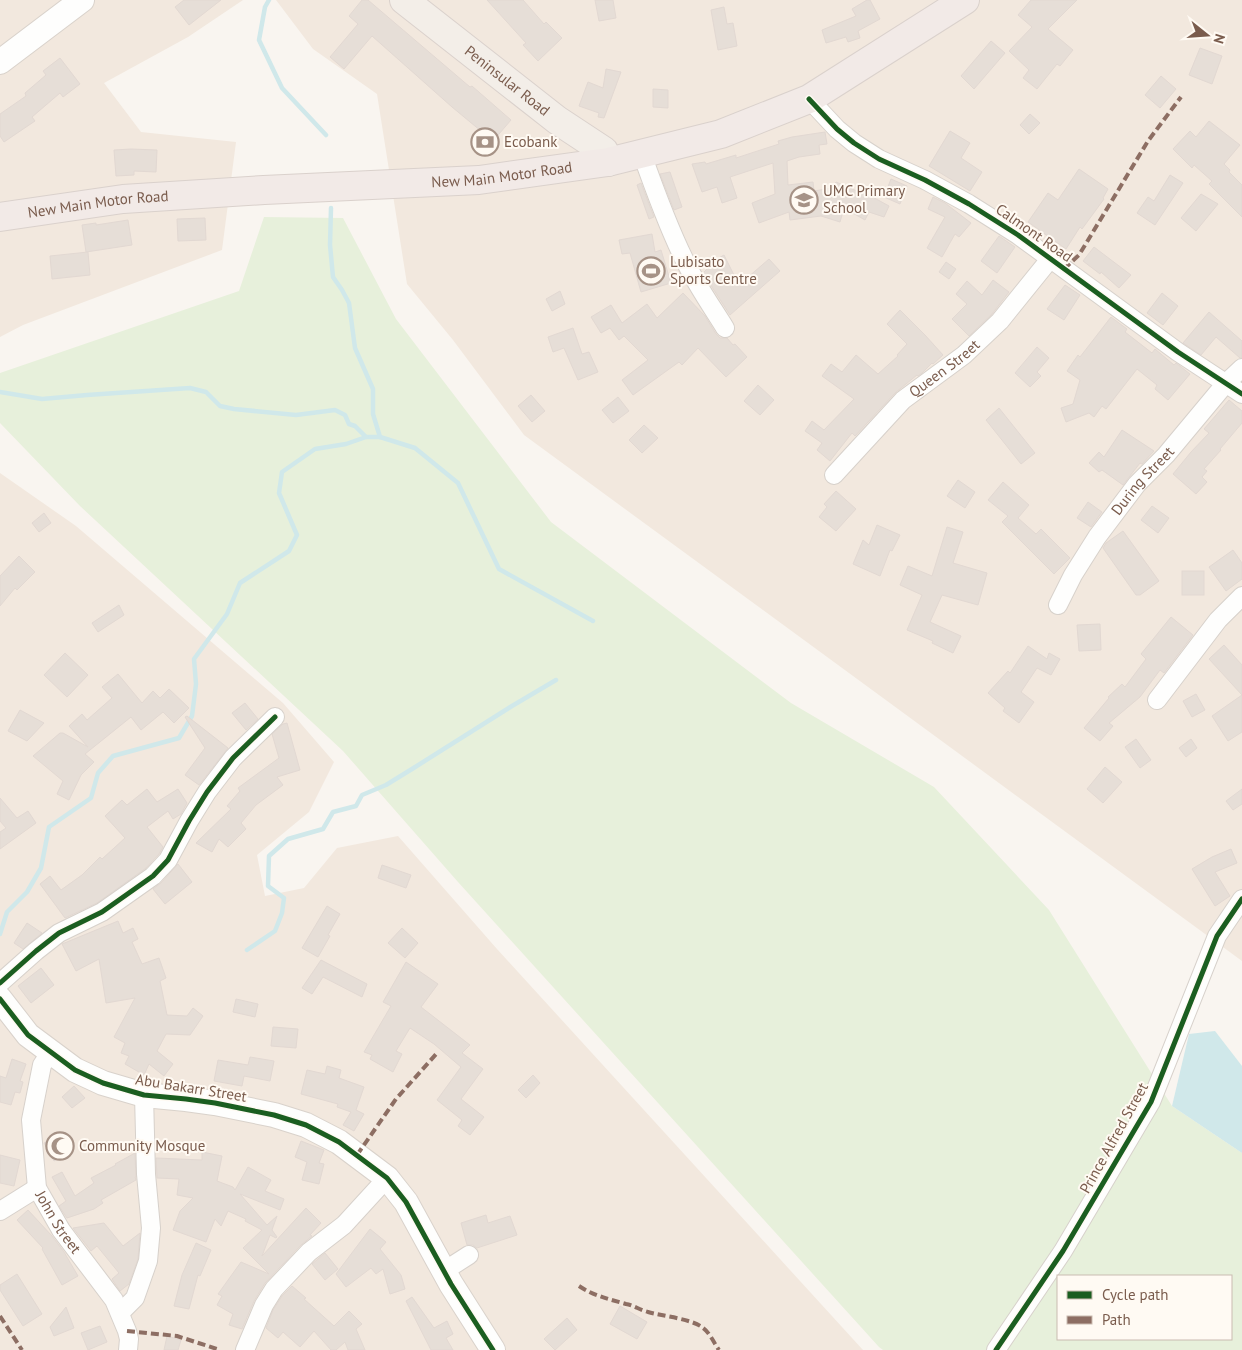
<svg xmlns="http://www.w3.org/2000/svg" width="1242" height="1350" font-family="'PT Sans',sans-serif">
	<rect width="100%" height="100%" fill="#f9f5f0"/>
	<!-- residential -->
	<g fill="#f2e8de">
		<polygon points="0,0 243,0 188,37 104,83 141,132 236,142 222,250 23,325 0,337"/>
		<polygon points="276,0 1242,0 1242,961 524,435 453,340 407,284 377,94 313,49"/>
		<polygon points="0,473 76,526 283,703 334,762 309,812 257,855 265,896 304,888 337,848 398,836 497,949 863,1350 0,1350"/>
	</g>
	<!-- green -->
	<path fill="#e7f0db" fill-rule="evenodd" d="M 264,217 L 343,218 L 396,319 L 551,522 L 791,703 L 934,787 L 1049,910 L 1172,1106 L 1242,1153 L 1242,1350 L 883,1350 L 879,1347 L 458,882 L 343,751 L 80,506 L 0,423 L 0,373 L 239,291 ZM 1058,1276 L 1231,1276 L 1231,1339 L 1058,1339 Z"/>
	<!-- water -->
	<polygon fill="#d0e8ea" points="1215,1031 1242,1066 1242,1153 1172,1106 1189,1034"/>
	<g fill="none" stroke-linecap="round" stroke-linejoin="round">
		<!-- stream -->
		<g stroke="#d0e8ea" stroke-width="4.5">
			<polyline points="269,0 265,7 259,40 282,88 326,135"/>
			<polyline points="331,208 330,245 333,277 342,290 349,303 355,348 373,389 373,414 380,437 415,448 458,483 499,569 593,621"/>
			<polyline points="0,392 42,399 87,395 190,388 206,392 220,406 234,409 296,415 335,410 345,415 349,424 355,426 366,437 380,437"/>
			<polyline points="0,934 7,912 27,892 41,868 49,827 91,798 98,773 113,756 179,738 192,716 196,684 194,659 227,614 240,583 289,551 297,535 279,493 282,472 315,449 346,444 366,437"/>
			<polyline points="247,950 275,931 282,913 284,898 268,886 269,856 288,839 323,829 333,812 356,806 362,795 386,785 412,769 512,706 556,680"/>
		</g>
	</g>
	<!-- building -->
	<g fill="#e6ded7" stroke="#e2d8d2">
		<polygon points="184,0 221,0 189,25 175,7"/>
		<polygon points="362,0 368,0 470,87 472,86 511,120 493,141 452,107 372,36 344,69 330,57 358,24 349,16"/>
		<polygon points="487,0 523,0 544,24 546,22 562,38 538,61 523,45 526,43"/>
		<polygon points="595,0 613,0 616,18 599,21"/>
		<polygon points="867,0 870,0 880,19 858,31 860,38 848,42 846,37 826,43 822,30 856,16 852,9"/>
		<polygon points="1031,0 1077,0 1048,29 1073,50 1060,66 1057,64 1037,89 1023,78 1029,70 1009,51 1032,27 1018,15"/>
		<polygon points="724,7 727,24 733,23 737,46 718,50 711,10"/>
		<polygon points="991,41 1005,53 974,89 961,76"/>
		<polygon points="1200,48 1222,56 1212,84 1189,75"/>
		<polygon points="60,58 80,84 63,97 60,93 32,117 35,121 4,142 0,136 0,114 26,96 25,93 46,75 43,71"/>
		<polygon points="606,69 621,72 604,118 598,117 599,113 579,106 588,82 603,88"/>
		<polygon points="1161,76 1176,89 1160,108 1145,95"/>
		<polygon points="653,89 668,90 668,108 653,107"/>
		<polygon points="1030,114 1040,123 1029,134 1020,125"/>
		<polygon points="1209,121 1240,145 1224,164 1230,170 1229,172 1242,185 1242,217 1209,184 1212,181 1194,165 1192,168 1173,149 1190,131 1196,137"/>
		<polygon points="950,131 970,143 961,158 982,172 970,191 929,166"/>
		<polygon points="825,132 827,144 819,145 820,154 799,157 787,161 788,185 813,182 814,191 832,188 836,182 857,191 858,189 889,206 884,217 869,212 865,220 844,208 840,222 821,216 790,220 789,212 759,223 752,203 775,194 773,163 730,177 737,198 722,203 717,187 702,192 692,164 705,162 706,164 736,155 736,158 779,144 778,141 792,137"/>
		<polygon points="131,149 157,150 156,172 134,171 134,175 116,176 114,150"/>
		<polygon points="1079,169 1108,189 1103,198 1104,199 1082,229 1080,227 1066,249 1028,222 1048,193 1058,200"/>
		<polygon points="670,172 682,207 674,210 660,174"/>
		<polygon points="1170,175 1183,183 1155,225 1137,213 1148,197 1154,201"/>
		<polygon points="891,179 907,186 900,204 884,197"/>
		<polygon points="641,183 654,217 649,219 637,185"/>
		<polygon points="1201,194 1218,204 1196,231 1181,218"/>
		<polygon points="933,197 945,203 971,223 959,237 955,234 942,257 927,248 945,217 928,209"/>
		<polygon points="205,218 206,240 178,241 177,219"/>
		<polygon points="128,220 132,245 86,252 82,225 96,223 96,225"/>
		<polygon points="652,234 655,252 661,250 671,283 641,292 630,253 622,254 619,240"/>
		<polygon points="999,236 1015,247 997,273 981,261"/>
		<polygon points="1094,247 1131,275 1119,288 1101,272 1100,274 1083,261"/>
		<polygon points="88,252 90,275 52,279 50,256"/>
		<polygon points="724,255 739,285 769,259 780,271 730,315 703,273 717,259"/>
		<polygon points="946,262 956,269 949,279 939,272"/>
		<polygon points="993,280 1009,292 992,314 969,336 952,319 967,304 956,294 967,281 982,295"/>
		<polygon points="1065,285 1080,295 1064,320 1047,309"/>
		<polygon points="560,291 565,304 552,311 546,299"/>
		<polygon points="683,293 705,316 716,334 720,338 727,338 733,345 735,344 747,357 726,377 698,348 682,365 679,362 633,395 622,380 648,360 624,336 619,340 610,328 601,333 591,317 611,305 622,323 647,304 657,318"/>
		<polygon points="1162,293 1178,306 1163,325 1147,313"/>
		<polygon points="900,310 925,335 943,355 933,364 932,363 922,373 918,376 917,375 895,393 855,436 852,433 830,461 817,450 822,443 805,431 812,421 824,430 854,399 822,376 831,364 842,372 856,355 878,374 898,356 897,355 907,344 887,324"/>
		<polygon points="1209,312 1242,341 1242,358 1240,358 1216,337 1201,355 1183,343"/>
		<polygon points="1111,317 1127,329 1125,332 1152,353 1155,349 1174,365 1176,363 1190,374 1168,400 1155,389 1157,385 1137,369 1106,409 1102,406 1094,417 1089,413 1066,422 1061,408 1073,404 1080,380 1067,371 1078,355 1080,357"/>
		<polygon points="573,328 582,354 589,352 598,372 578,380 564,348 553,352 548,337"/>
		<polygon points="1037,347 1049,358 1037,372 1041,376 1030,387 1015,373"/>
		<polygon points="758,385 774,400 760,415 744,401"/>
		<polygon points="531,395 545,411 532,422 518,406"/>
		<polygon points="618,397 629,411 613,423 602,410"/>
		<polygon points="1229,400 1242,411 1242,423 1220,449 1221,450 1204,469 1207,471 1202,477 1207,482 1196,494 1173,474 1191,452 1209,433 1204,429"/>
		<polygon points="999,408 1035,453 1021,464 986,420"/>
		<polygon points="644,425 658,438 642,453 629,440"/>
		<polygon points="1122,430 1154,451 1142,464 1140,463 1123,485 1102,470 1099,472 1089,463 1099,452 1104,457"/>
		<polygon points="958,480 975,492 965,508 947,496"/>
		<polygon points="1003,482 1029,505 1018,518 1036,534 1041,529 1070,558 1054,574 1002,522 1008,516 988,500"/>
		<polygon points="836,491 856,509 836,531 819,517 827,507 824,504"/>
		<polygon points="1088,502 1102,512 1091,527 1077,518"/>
		<polygon points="1152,506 1169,518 1158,533 1141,520"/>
		<polygon points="44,513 51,523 39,532 32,523"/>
		<polygon points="877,525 900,535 892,551 890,550 880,576 853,564 863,540 869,545"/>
		<polygon points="947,527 963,532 953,563 987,573 978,605 942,595 930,622 961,636 953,653 932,643 933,641 907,630 922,595 900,585 908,566 932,576"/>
		<polygon points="1123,531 1159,581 1140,595 1136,595 1103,548 1106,543"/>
		<polygon points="1233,550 1242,563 1242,579 1226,591 1209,567"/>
		<polygon points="19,556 35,572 17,590 15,588 0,606 0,576"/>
		<rect x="1182" y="571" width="22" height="24"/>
		<polygon points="119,605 124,615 98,632 92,623"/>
		<polygon points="1171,617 1193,635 1164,673 1160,670 1140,697 1109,723 1113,726 1100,741 1084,728 1109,698 1108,697 1122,684 1125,687 1146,659 1141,654"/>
		<polygon points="1100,624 1101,650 1079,651 1077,625"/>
		<polygon points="1224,645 1242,665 1242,695 1209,659"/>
		<polygon points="1028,646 1047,659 1049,653 1060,659 1051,675 1037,668 1021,692 1034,702 1019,723 1003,711 1005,708 988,693 1008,671 1010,673"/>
		<polygon points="65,653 88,675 67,697 44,675"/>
		<polygon points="118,674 142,703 153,691 160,698 169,689 189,708 174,723 163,712 141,730 131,717 85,754 94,762 81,775 69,800 57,794 63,781 33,756 60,733 63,733 88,747 69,726 82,714 87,720 112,698 102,687"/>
		<polygon points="1196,694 1205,710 1192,717 1183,701"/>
		<polygon points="1242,695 1242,732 1228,741 1212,716"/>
		<polygon points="245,703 258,719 246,730 232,713"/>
		<polygon points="20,710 44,723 27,741 8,731"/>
		<polygon points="187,716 228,748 199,785 185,775 205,748 185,717"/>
		<polygon points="287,723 300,770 277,777 283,785 256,805 241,823 246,829 228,847 219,839 212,852 196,843 231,809 227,806 240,791 238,788 279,758 272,734 283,724"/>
		<polygon points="1136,739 1151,760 1140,768 1125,747"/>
		<polygon points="1191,739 1197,748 1186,757 1179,748"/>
		<polygon points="1105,767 1122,782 1103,803 1087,789"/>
		<polygon points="147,789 157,802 178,789 187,803 181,814 173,819 168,811 147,827 163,847 159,854 146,868 97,903 65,918 40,884 50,876 61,890 82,875 100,857 102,859 125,838 105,816 122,800 127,805"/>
		<polygon points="1242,789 1242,804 1233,810 1226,801"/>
		<polygon points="0,798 17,818 28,811 36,823 0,849 0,832 6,828 0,821"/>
		<polygon points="1231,849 1237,863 1215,872 1230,896 1215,906 1192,869 1212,857"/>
		<polygon points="178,864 192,882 165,904 153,889 161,883"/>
		<polygon points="382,865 411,875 406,888 378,878"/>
		<polygon points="327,906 340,914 328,935 330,936 318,957 302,948"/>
		<polygon points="118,921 123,933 133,928 138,939 132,942 142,964 159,958 166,978 160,981 167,1015 187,1016 193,1008 203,1016 190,1035 166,1034 157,1051 173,1064 164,1076 149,1064 144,1075 125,1064 129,1056 121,1053 125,1043 114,1037 135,998 106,1003 99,959 76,971 62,944"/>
		<polygon points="27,923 42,933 23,949 14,943"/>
		<polygon points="402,928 418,943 405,958 388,943"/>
		<polygon points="321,960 367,984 362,997 323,977 312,994 302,988"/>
		<polygon points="406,962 438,984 421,1007 470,1045 462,1053 483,1069 461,1099 484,1117 470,1135 458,1126 462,1120 437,1100 461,1067 434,1044 410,1028 396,1051 402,1054 393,1072 370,1059 372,1055 364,1052 391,1006 383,1002"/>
		<polygon points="41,968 54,985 31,1003 18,986"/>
		<polygon points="236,999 258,1004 255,1017 233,1012"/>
		<polygon points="273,1027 298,1029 296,1048 271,1046"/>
		<polygon points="250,1057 274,1061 270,1081 244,1076 242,1086 214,1081 218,1060 248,1065"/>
		<polygon points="12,1059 26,1064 20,1081 23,1082 20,1093 15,1092 11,1105 0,1102 0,1076 6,1078"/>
		<polygon points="327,1066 341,1070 339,1078 364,1087 356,1110 364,1114 354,1131 343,1125 351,1112 337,1107 338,1104 301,1094 307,1070 325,1074"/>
		<polygon points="533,1075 540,1083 526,1098 518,1090"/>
		<polygon points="74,1086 85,1098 72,1108 62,1097"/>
		<polygon points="61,1133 71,1151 54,1161 44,1143"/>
		<polygon points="301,1141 324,1150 319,1163 324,1164 319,1184 302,1180 307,1162 295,1157"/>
		<polygon points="202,1152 222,1156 217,1181 233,1187 235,1190 248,1167 271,1180 265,1191 284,1199 280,1210 240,1194 267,1225 277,1216 272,1230 277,1237 276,1238 270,1235 262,1256 306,1208 321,1223 310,1235 312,1236 301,1245 265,1283 254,1301 242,1329 229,1325 233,1314 217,1305 222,1296 218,1294 241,1262 269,1274 243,1248 262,1230 245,1221 246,1219 228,1211 221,1226 215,1219 206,1242 173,1230 180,1211 193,1198 177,1195 179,1179 157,1178 156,1158 202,1160"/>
		<polygon points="135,1153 136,1177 135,1177 136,1180 101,1200 103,1203 94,1209 67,1218 59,1206 66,1201 52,1177 62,1172 75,1196 94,1183 91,1178 116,1165 115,1164"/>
		<polygon points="0,1155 20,1160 14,1186 0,1183"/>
		<polygon points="28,1210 52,1236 64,1252 78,1276 62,1285 42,1249 43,1248 17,1220"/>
		<polygon points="486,1215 488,1223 510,1216 517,1235 477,1248 473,1245 467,1245 461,1223"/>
		<polygon points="104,1223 123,1246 140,1233 138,1259 129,1284 120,1291 112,1279 119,1273 97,1246 91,1251 73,1228"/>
		<polygon points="370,1229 386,1242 380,1249 401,1275 405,1289 390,1294 383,1269 376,1274 371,1268 346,1287 336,1274"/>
		<polygon points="196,1243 211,1250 200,1276 198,1275 189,1309 174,1306 182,1275"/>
		<polygon points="325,1253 338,1269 325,1280 312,1264"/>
		<polygon points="17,1274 42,1314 23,1326 0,1290 0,1285"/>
		<polygon points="292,1286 306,1298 304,1299 334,1326 349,1311 362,1324 356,1329 365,1350 348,1350 345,1342 336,1350 331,1350 314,1331 300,1347 283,1332 278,1338 266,1328 273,1310 282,1296"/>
		<polygon points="412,1297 434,1328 447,1321 453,1334 446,1338 453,1350 431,1350 406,1301"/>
		<polygon points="620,1306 647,1322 637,1339 610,1324"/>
		<polygon points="66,1307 74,1328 54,1336 50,1327"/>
		<polygon points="567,1318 577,1330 555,1350 544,1339"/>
		<polygon points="100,1326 107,1342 88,1350 81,1333"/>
		<polygon points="167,1336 181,1340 178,1350 164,1350"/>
	</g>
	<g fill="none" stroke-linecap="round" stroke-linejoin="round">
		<!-- street casing -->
		<g stroke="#d7d1cb" stroke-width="20">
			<g id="street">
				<polyline points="809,99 837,129 854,143 879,159 925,180 969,204 1018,235 1178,352 1242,394"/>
				<path d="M 642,154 C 655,191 669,230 687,265 C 698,287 712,307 725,328"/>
				<path id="s1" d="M 834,475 L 903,400 L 964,355 L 1000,321 L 1050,259"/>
				<path id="s2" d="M 1058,605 L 1073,575 L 1097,537 L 1137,484 L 1166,455 L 1226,383 L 1242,368"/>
				<polyline points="1157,700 1218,620 1242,596"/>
				<polyline points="0,983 36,951 59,933 102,912 153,876 168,860 189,821 207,792 233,758 275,717"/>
				<path id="s3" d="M 50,1053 L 42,1065 L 31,1120 L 37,1188 L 61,1230 L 114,1300 L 127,1331 L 129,1339 L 128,1350"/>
				<polyline points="0,1211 37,1188"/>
				<polyline points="444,1271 469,1255"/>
				<polyline points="120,1313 135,1298 148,1261 151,1228 146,1174 144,1095"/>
				<polyline points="245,1350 264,1305 274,1289 309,1252 344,1225 387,1178"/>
				<polyline points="996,1350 1063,1251 1151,1102 1217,936 1242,899"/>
			</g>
		</g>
		<!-- secondary casing -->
		<g stroke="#d9d2cb" stroke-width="26">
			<g id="secondary">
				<polyline points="0,62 82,0"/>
				<polyline points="0,999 28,1035 75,1070 103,1083 144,1095 186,1099 215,1103 274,1115 306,1125 339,1142 387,1178 406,1202 451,1284 493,1350"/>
			</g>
		</g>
		<!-- primary casing -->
		<g stroke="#dad1cc" stroke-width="30">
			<g id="primary">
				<path id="s4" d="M 404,0 L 557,120 L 604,151 L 608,162"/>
			</g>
		</g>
		<!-- highway casing -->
		<g stroke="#dad1cc" stroke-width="30">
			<g id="highway">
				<path id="s5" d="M 0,217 L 123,199 L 264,190 L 479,180 L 608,162 L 721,134 L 809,99 L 965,0"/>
			</g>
		</g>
		<!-- street -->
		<use href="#street" stroke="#fefefd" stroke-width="18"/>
		<!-- secondary -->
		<use href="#secondary" stroke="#fefefd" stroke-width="24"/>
		<!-- primary -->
		<use href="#primary" stroke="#f3eee8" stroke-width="28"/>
		<!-- highway -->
		<use href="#highway" stroke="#f2eae7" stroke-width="28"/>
		<!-- quiet -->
		<g stroke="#8d6e63" stroke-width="4" stroke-dasharray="8 4" stroke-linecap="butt">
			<polyline points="1064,269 1079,255 1148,141 1181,97"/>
			<polyline points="357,1155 396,1099 438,1052"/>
			<path d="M 579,1286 C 594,1296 609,1299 626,1304 C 633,1305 640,1310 648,1312 C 662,1316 693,1319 703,1328 C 710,1333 714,1343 719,1350"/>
			<polyline points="0,1316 22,1350"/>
			<polyline points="127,1331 177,1336 220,1350"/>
		</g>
		<!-- cycleway casing -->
		<g stroke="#fffaf3" stroke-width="8">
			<g id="cycleway">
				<polyline points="809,99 837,129 854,143 879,159 925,180 969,204 1018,235 1178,352 1242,394"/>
				<polyline points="0,983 36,951 59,933 102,912 153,876 168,860 189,821 207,792 233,758 275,717"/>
				<polyline points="0,999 28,1035 75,1070 103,1083 144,1095 186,1099 215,1103 274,1115 306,1125 339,1142 387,1178 406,1202 451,1284 493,1350"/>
				<polyline points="996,1350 1063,1251 1151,1102 1217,936 1242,899"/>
			</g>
		</g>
		<!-- cycleway -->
		<use href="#cycleway" stroke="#1b5e20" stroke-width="5"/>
	</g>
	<!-- icons -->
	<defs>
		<g id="bank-ring" transform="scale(1.4375)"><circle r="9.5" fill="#fffaf3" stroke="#a69286" stroke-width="1.5"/><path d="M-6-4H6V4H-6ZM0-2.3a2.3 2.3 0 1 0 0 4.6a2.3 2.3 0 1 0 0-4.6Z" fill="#a69286"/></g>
		<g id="school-ring" transform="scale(1.4375)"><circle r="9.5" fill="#fffaf3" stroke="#a69286" stroke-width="1.5"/><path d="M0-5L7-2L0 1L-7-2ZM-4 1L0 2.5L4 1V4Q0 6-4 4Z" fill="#a69286"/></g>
		<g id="stadium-ring" transform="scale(1.4375)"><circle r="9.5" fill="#fffaf3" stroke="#a69286" stroke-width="1.5"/><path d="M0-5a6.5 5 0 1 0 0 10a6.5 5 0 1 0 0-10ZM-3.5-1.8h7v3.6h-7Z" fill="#a69286"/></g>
		<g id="mosque-ring" transform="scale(1.4375)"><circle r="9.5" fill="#fffaf3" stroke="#a69286" stroke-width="1.5"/><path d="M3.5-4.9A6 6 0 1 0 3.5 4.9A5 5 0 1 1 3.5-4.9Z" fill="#a69286"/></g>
	</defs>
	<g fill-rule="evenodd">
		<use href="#bank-ring" x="485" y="142"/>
		<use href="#school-ring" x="804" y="200"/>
		<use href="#stadium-ring" x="651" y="271"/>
		<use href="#mosque-ring" x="60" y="1146"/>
	</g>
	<g text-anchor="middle" stroke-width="4" stroke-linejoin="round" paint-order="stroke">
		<!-- street labels -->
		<g font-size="15" fill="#7a5c4d" stroke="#fffaf3">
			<text dy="5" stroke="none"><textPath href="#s4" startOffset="131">Peninsular Road</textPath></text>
			<text dy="5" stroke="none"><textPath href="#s5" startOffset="504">New Main Motor Road</textPath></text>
			<text dy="5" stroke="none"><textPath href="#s5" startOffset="99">New Main Motor Road</textPath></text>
			<text transform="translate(1034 233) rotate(35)" y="5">Calmont Road</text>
			<text dy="5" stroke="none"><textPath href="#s1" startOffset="154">Queen Street</textPath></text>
			<text dy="5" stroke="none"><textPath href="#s2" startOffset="151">During Street</textPath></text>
			<text transform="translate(191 1088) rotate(9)" y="5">Abu Bakarr Street</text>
			<text transform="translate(1114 1138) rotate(-61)" y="5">Prince Alfred Street</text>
			<text dy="5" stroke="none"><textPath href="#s3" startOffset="179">John Street</textPath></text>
		</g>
		<!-- poi labels -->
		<g font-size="15" fill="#7a5c4d" stroke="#fffaf3" text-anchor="start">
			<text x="504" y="147">Ecobank</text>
			<text x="823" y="196">UMC Primary<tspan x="823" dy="17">School</tspan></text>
			<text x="670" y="267">Lubisato<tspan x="670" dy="17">Sports Centre</tspan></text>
			<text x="79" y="1151">Community Mosque</text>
		</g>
	</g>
	<!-- legend -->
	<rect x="1057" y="1275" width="175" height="65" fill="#fffaf3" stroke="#cabbb1"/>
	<rect x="1067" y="1291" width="25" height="8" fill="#1b5e20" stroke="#cabbb1"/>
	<text x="1102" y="1300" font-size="15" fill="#7a5c4d">Cycle path</text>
	<rect x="1067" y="1316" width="25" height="8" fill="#8d6e63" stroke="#cabbb1"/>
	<text x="1102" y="1325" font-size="15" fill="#7a5c4d">Path</text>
	<!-- north arrow -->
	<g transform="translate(1207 35) rotate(107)" stroke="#fffaf3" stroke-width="4" paint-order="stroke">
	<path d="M0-4L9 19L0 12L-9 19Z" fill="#7a5c4d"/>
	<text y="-8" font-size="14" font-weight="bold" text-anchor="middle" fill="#7a5c4d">N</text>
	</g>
</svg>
